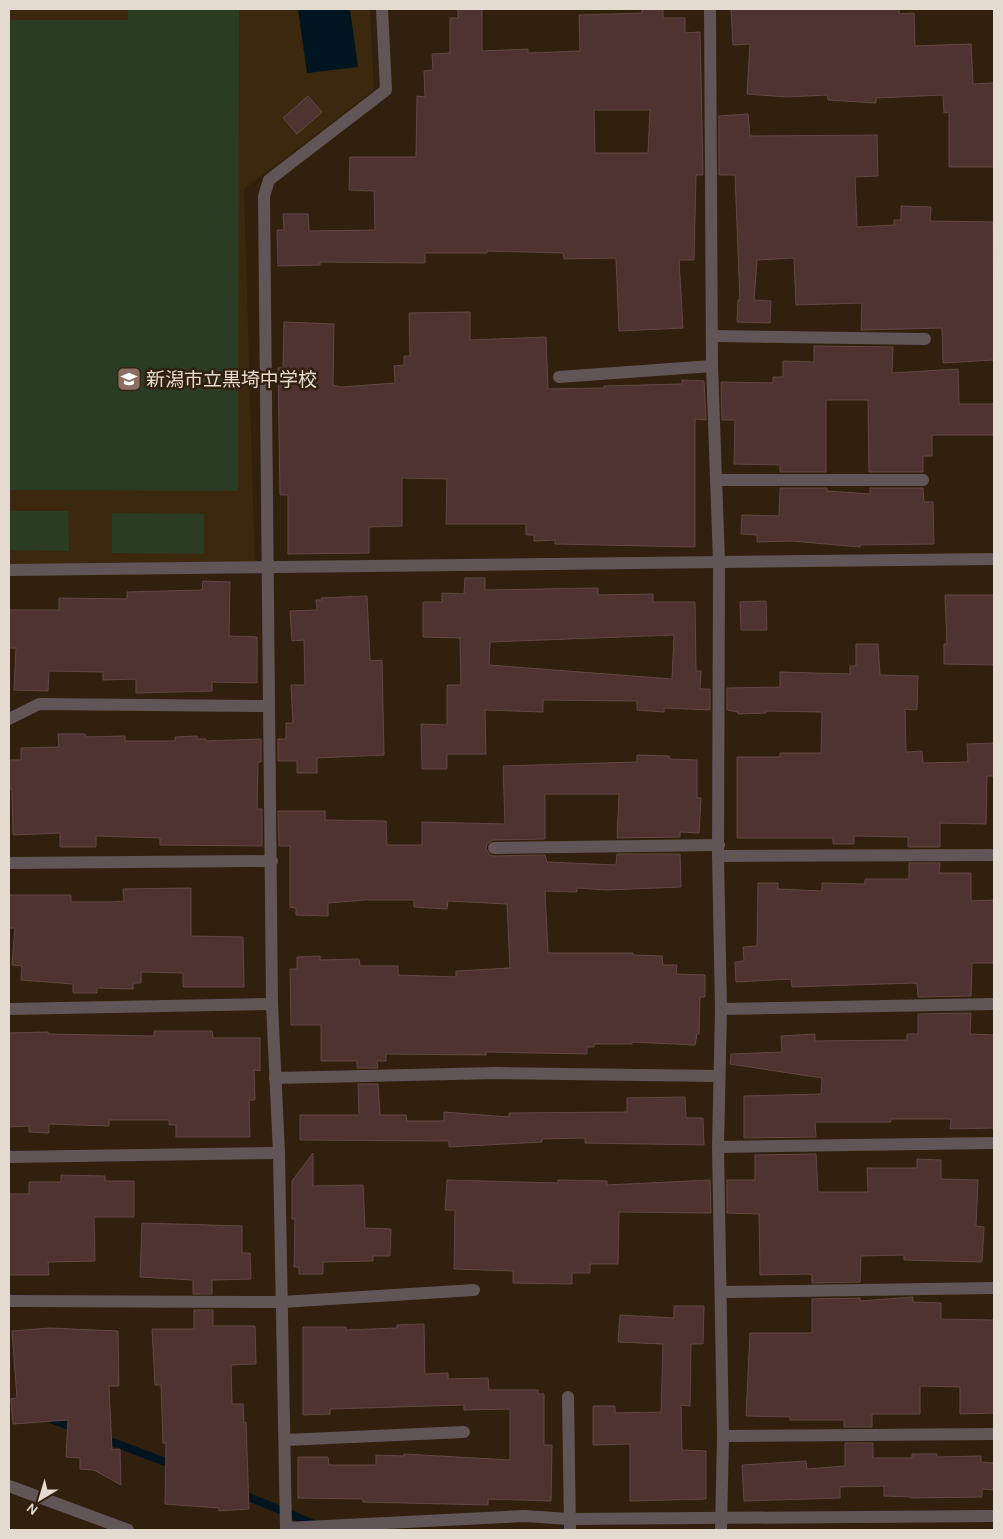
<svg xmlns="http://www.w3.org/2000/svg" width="1003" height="1539" font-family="Karla,'Noto Sans JP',sans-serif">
	<rect width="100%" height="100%" fill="#30200d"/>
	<!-- built -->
	<polygon fill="#3c280e" points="9,9 370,9 374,90 244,189 255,570 9,569"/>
	<!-- green -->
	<g fill="#2b3c24">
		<polygon points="128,9 239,9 238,491 9,490 9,20 128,20"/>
		<polygon points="9,511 68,511 69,551 9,550"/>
		<polygon points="112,513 204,514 204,554 112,553"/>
	</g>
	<!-- water -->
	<polygon fill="#00151f" points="298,9 350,9 358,67 307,73"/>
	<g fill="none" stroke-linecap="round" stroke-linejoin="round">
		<!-- stream -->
		<g stroke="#00151f" stroke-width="8">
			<polyline points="48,1418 77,1429"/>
			<polyline points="102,1438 173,1465"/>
			<polyline points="239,1493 314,1524"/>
		</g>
	</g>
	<!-- building -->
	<g fill="#4e3331" stroke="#644845" fill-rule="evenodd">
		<path d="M 458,9 L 482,9 L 482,51 L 528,49 L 528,53 L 580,51 L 579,15 L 642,13 L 642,9 L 663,9 L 663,18 L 685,18 L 685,33 L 700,32 L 703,175 L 696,175 L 694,260 L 679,260 L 683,328 L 619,331 L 616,258 L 564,259 L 563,253 L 487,251 L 487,253 L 425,253 L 425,263 L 320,262 L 320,265 L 278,266 L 277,230 L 284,230 L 283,214 L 308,214 L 309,231 L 375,230 L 374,191 L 349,190 L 350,157 L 416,157 L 417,96 L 425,97 L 424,71 L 433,70 L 432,54 L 450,53 L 450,18 L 458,18 ZM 594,110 L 650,110 L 648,153 L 595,153 Z"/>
		<polygon points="731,9 899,9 899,14 914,13 915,46 971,44 973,84 994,83 994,167 949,167 949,112 944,113 943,95 876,98 876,103 828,100 827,95 787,97 747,94 750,44 733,45"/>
		<polygon points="308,96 322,112 297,134 283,118"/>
		<polygon points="748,114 750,136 877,135 878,176 855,177 857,227 894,225 894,220 901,220 901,206 931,207 930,221 993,222 994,360 943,363 942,328 861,330 862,303 796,305 794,258 757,260 754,300 771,301 770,323 737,322 738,300 740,300 735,175 719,175 719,116"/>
		<polygon points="470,312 470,340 546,337 548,389 604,388 604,386 682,384 682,380 704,381 706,420 695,419 695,547 555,544 555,540 534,541 534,535 526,535 526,524 446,524 447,479 402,478 402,526 369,527 369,553 288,554 288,495 280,495 278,368 283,368 284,322 334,324 333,385 341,387 395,383 394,366 404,365 404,356 410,356 409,313"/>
		<polygon points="814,346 893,347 892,373 958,369 959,404 994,404 994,435 932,435 932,456 923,456 923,472 869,472 868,400 826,400 826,472 780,472 780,465 734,464 735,420 722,420 721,382 773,383 773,377 783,377 783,361 814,362"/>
		<polygon points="780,488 827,488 827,491 870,494 870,488 923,488 924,502 933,502 934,544 860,545 860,547 792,541 757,542 757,535 741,534 742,515 779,516"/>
		<path d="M 465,578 L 485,578 L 485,590 L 598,588 L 598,595 L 653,594 L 653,602 L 695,602 L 696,671 L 701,671 L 700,689 L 710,689 L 710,710 L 664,708 L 664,712 L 637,710 L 637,701 L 543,700 L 543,712 L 485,710 L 486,754 L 447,754 L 447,769 L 422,769 L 421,724 L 447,725 L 447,685 L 461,685 L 460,638 L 423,637 L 423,602 L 442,602 L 442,593 L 464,594 ZM 674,635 L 672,679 L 489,665 L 490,642 Z"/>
		<polygon points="203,581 230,582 229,636 257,637 257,683 212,682 212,691 136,693 136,679 103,680 103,672 49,671 48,691 14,690 16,648 9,648 9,610 59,610 59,598 127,599 127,592 202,590"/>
		<polygon points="945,595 994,595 994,665 944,664 944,644 947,644"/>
		<polygon points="367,596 370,661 382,660 384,755 317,758 317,773 297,773 297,761 278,761 278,739 286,739 286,723 293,723 291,685 305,685 304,640 292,641 290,611 317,610 316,600 322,600 321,598"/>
		<polygon points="766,601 767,630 741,630 740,602"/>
		<polygon points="856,644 878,644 880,675 918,676 917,710 905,709 906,752 922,751 923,763 968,762 967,744 994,743 994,776 987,776 986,824 940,823 940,847 908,847 908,837 854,836 854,844 833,844 833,838 737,838 737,757 780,757 780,753 821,753 822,712 766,711 766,713 738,714 738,712 727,710 727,688 780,687 780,672 850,674 850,666 856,666"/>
		<polygon points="58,734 85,734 86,737 125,736 125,741 175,741 175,737 197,736 197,739 206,739 206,741 261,739 261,762 258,762 257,809 262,809 262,846 160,845 160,838 96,836 96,847 60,847 60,833 13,835 12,789 9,789 9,760 21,760 21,748 59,747"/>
		<polygon points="637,755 669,756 669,759 697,760 697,798 701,798 699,833 680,832 680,837 617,838 619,794 545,794 545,839 493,840 487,844 486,849 490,855 494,856 545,855 547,862 616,865 617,854 680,854 681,887 606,890 577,888 577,892 545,891 548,953 633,953 633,955 662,956 663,965 677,965 676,974 705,975 705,997 700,997 699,1034 697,1034 695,1045 632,1042 632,1044 594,1044 594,1047 587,1047 587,1054 486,1052 486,1055 386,1054 386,1061 377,1061 378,1068 357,1068 357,1061 321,1061 321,1025 291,1025 290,969 297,969 297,957 320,956 320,960 359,959 360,966 398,966 398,975 456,977 456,971 510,968 507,904 448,901 447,909 414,907 414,900 365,900 328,903 328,916 296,915 296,908 290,907 290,846 279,846 278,811 325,811 325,820 386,821 387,845 422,845 422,822 505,824 503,766 637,762"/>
		<polygon points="909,863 940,863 939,873 971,873 971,901 994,900 994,963 972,963 971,996 918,997 917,984 913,983 792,987 791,979 736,982 735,962 744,961 743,947 757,946 758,883 778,883 778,889 822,891 822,883 865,884 865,879 909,879"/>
		<polygon points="191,888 191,936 243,937 244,987 183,987 183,973 141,972 141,983 133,983 133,989 97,988 97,993 73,993 73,984 21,980 22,966 12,965 15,928 9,928 9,895 71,895 71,902 110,902 124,901 123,889"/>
		<polygon points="971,1013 970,1034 994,1035 994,1128 950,1129 951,1119 891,1119 891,1122 815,1122 816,1137 744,1138 744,1096 821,1094 822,1078 730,1064 731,1054 782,1052 781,1036 815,1034 815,1041 907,1040 907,1034 918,1034 918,1014"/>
		<polygon points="154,1031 212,1031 213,1038 260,1038 260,1071 254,1070 255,1100 249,1100 250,1137 176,1137 176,1125 169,1125 169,1120 109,1120 109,1126 49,1124 49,1133 29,1132 29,1126 9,1127 9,1033 48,1032 48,1034 154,1036"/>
		<polygon points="358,1084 378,1084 380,1115 406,1115 407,1121 444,1121 444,1112 509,1117 509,1113 627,1112 627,1098 685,1097 686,1118 703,1118 704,1145 585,1143 585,1138 542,1139 542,1142 449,1147 449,1141 300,1140 300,1115 359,1115"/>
		<polygon points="313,1153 313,1186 363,1185 365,1228 391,1229 390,1256 373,1256 373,1261 323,1262 323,1274 299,1274 299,1267 294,1267 295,1219 292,1219 292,1181"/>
		<polygon points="816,1154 818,1192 868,1192 867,1168 917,1168 917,1159 941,1160 941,1179 978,1180 976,1226 984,1227 982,1262 904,1260 904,1255 861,1256 860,1282 812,1283 812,1275 808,1274 760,1275 759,1214 727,1213 727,1180 755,1180 755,1155"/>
		<polygon points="61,1175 105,1176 105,1181 134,1181 134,1217 94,1217 95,1261 48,1262 49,1275 9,1275 9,1194 29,1194 29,1182 61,1182"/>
		<polygon points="447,1180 558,1183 558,1180 607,1181 607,1185 710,1180 711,1213 619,1212 618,1264 590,1264 590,1273 572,1273 572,1284 513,1283 513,1271 454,1269 455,1210 445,1210"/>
		<polygon points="142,1223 242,1226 242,1253 250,1253 251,1279 212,1280 212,1294 193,1294 193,1280 140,1277"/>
		<polygon points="913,1297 913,1302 941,1303 941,1319 994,1320 994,1413 960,1414 960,1387 920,1386 920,1414 872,1414 872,1427 844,1427 844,1420 790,1420 790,1417 746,1416 750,1333 812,1333 812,1299 860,1298 860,1301"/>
		<polygon points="674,1306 704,1306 703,1344 691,1344 690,1406 681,1405 682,1450 706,1451 706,1499 630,1501 630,1444 593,1445 593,1406 615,1406 615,1413 661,1412 663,1344 618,1342 620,1315 674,1318"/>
		<polygon points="194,1310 213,1310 213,1326 255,1326 256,1364 231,1365 232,1404 243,1404 244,1423 246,1422 249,1509 219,1511 219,1508 165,1504 166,1443 163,1443 161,1385 155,1385 152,1329 194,1329"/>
		<polygon points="424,1324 425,1374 448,1373 448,1379 488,1378 489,1390 538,1390 538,1394 544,1394 544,1445 552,1445 551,1501 488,1499 488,1505 363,1502 363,1499 298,1498 298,1457 328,1457 329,1465 376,1465 376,1455 404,1456 404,1454 510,1460 510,1409 464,1410 464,1405 330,1409 330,1414 303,1415 303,1327 346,1327 346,1330 397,1328 397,1325"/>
		<polygon points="50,1328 118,1331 119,1386 109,1386 112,1450 120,1449 121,1485 94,1470 80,1469 80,1458 66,1457 68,1420 13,1424 11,1399 17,1398 12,1331"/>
		<polygon points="845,1443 873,1443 873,1458 912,1458 912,1454 937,1454 937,1457 981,1456 981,1462 994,1463 994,1490 982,1489 982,1497 911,1498 911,1497 884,1496 884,1486 840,1487 840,1498 744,1501 742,1465 806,1461 807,1469 845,1466"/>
	</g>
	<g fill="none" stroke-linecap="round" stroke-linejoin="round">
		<!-- minor -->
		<g stroke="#625557" stroke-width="12">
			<polyline points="710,9 712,366 719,561 718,856 721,1009 718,1147 723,1436 721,1530"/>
			<polyline points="714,336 925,339"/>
			<polyline points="559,377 712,366"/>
			<polyline points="716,480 923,480"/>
			<polyline points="9,570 994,559"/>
			<polyline points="9,719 39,704 268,706"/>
			<polyline points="494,848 719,845"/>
			<polyline points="718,856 994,855"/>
			<polyline points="9,863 272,861"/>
			<polyline points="9,1009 272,1004"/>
			<polyline points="721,1009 994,1004"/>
			<polyline points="275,1078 497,1073 718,1076"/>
			<polyline points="718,1147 994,1143"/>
			<polyline points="9,1157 279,1153"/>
			<polyline points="722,1292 994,1288"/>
			<polyline points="9,1301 282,1302 474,1290"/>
			<polyline points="568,1397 570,1530"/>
			<polyline points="723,1436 994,1434"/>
			<polyline points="285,1440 464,1432"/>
			<polyline points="9,1486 128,1530"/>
			<polyline points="286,1528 525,1516 569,1519 994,1516"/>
			<polyline points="286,1530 279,1153 272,1004 264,196 269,180 386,90 382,9"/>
		</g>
	</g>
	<!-- icons -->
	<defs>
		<g id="school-square" transform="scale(1.25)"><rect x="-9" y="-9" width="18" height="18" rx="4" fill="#8d6e63" stroke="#30200d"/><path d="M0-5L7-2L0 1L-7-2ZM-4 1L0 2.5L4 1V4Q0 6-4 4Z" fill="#fff"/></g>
	</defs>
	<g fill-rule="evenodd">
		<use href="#school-square" x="129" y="379"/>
	</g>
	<g text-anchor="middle" stroke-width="5" stroke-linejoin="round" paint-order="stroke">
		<!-- poi labels -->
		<g font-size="19" fill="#e5dacf" stroke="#30200d" text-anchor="start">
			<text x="146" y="386">新潟市立黒埼中学校</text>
		</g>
	</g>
	<!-- border -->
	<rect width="1003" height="1539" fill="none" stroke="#e5dacf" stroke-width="20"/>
	<!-- north arrow -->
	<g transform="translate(40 1499) rotate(218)" stroke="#30200d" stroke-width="4" paint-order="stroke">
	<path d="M0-4L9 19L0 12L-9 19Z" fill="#e5dacf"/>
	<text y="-8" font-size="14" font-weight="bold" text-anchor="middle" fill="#e5dacf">N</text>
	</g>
</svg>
